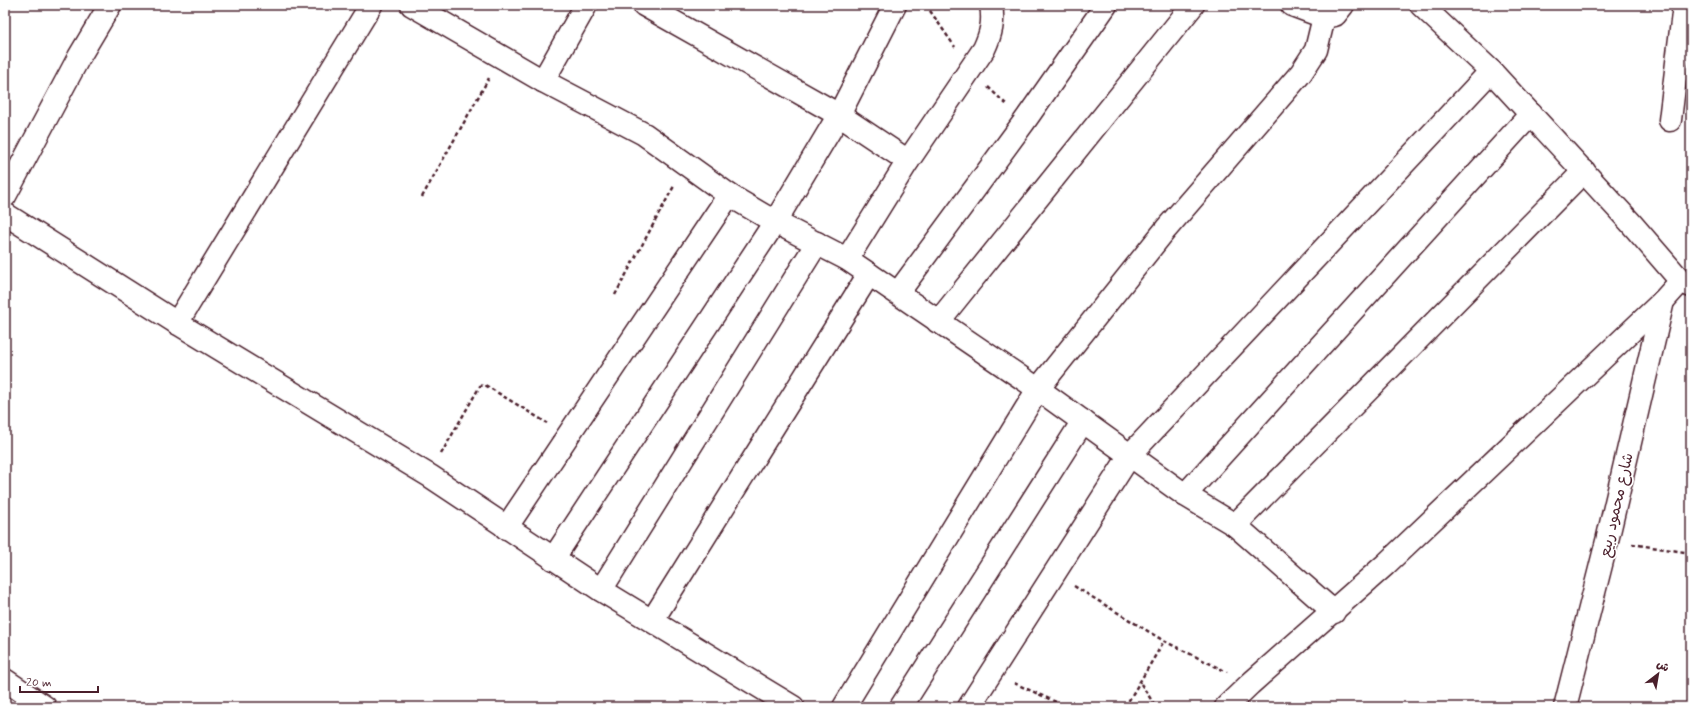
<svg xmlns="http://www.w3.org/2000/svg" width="1696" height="712" font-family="Mynerve,'Playpen Sans Arabic',sans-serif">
	<rect width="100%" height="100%" fill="#fff"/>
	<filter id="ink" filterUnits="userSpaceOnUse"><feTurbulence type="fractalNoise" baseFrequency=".025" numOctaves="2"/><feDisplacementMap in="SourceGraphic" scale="8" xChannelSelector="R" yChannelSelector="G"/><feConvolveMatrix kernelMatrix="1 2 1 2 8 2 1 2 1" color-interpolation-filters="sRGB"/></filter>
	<g filter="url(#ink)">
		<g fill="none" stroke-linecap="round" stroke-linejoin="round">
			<!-- minor casing -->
			<g stroke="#4a1f2b" stroke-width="25">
				<g id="minor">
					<polyline points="412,5 543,81 644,134 729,195 775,222 847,259 1038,389 1185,495 1235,525 1334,612"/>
					<polyline points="644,5 839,115 908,161 847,259"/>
					<polyline points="1292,5 1324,17 1335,15 1343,5"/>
					<polyline points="1421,5 1491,71 1630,222 1681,281 1691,286"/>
					<polyline points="543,81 586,5"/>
					<polyline points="1670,120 1684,5"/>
					<path d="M 908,161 L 984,49 C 991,34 994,22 991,5"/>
					<polyline points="5,196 79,57 110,5"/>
					<polyline points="5,214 177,323 430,476 601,590 793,707"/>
					<polyline points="898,293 1024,122 1106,5"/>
					<polyline points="938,322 1193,5"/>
					<polyline points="177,323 371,5"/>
					<polyline points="1185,495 1531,114"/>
					<polyline points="1235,525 1584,171"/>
					<polyline points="506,528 729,195"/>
					<polyline points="553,559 775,222 839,115 895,5"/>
					<polyline points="601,590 817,243"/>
					<polyline points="652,621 869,274"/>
					<polyline points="5,680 45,707"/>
					<polyline points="844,707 1038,389 1166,229 1301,73 1316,50 1324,17"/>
					<polyline points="901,707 1083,421"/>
					<polyline points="969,707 1130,455 1491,71"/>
					<polyline points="1226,707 1250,684 1385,565 1663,301 1681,281"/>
					<polyline points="1565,707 1607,541 1663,301"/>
				</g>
			</g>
			<!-- path -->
			<g stroke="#4a1f2b" stroke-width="2.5" stroke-dasharray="4 3" stroke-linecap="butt">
				<polyline points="926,5 955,47"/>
				<polyline points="988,87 1007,105"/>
				<polyline points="422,197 489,78"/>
				<polyline points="615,295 674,186"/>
				<polyline points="441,454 480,386 485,385 547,423"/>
				<polyline points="1632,544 1691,553"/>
				<polyline points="1074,586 1164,641 1227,672"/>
				<polyline points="1014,683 1067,707"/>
				<polyline points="1141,684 1156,707"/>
				<polyline points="1125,707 1164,641"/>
			</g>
			<!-- minor -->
			<use href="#minor" stroke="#fff" stroke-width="22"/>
		</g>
	</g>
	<g text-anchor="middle" stroke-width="3.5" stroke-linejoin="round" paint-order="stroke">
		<!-- street labels -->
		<g font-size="15" fill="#4a1f2b" stroke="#fff">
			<text transform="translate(1616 505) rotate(-77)" y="5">شارع محمود ربيع</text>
		</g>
	</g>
	<!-- margin -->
	<rect width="1696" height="712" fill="none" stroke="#fff" stroke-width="20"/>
	<rect x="10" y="10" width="1676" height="692" fill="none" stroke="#4a1f2b" stroke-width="1.5" filter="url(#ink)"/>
	<!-- north arrow -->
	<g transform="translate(1658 674) rotate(31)" stroke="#ffffff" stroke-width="3" paint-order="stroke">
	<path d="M0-3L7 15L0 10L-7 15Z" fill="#4a1f2b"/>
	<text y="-6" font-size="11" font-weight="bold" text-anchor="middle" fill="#4a1f2b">ش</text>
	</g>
	<!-- scale -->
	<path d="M20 686v6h78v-6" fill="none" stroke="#4a1f2b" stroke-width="2"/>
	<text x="26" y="686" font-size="12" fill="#4a1f2b" stroke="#ffffff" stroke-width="3" paint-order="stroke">20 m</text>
</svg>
